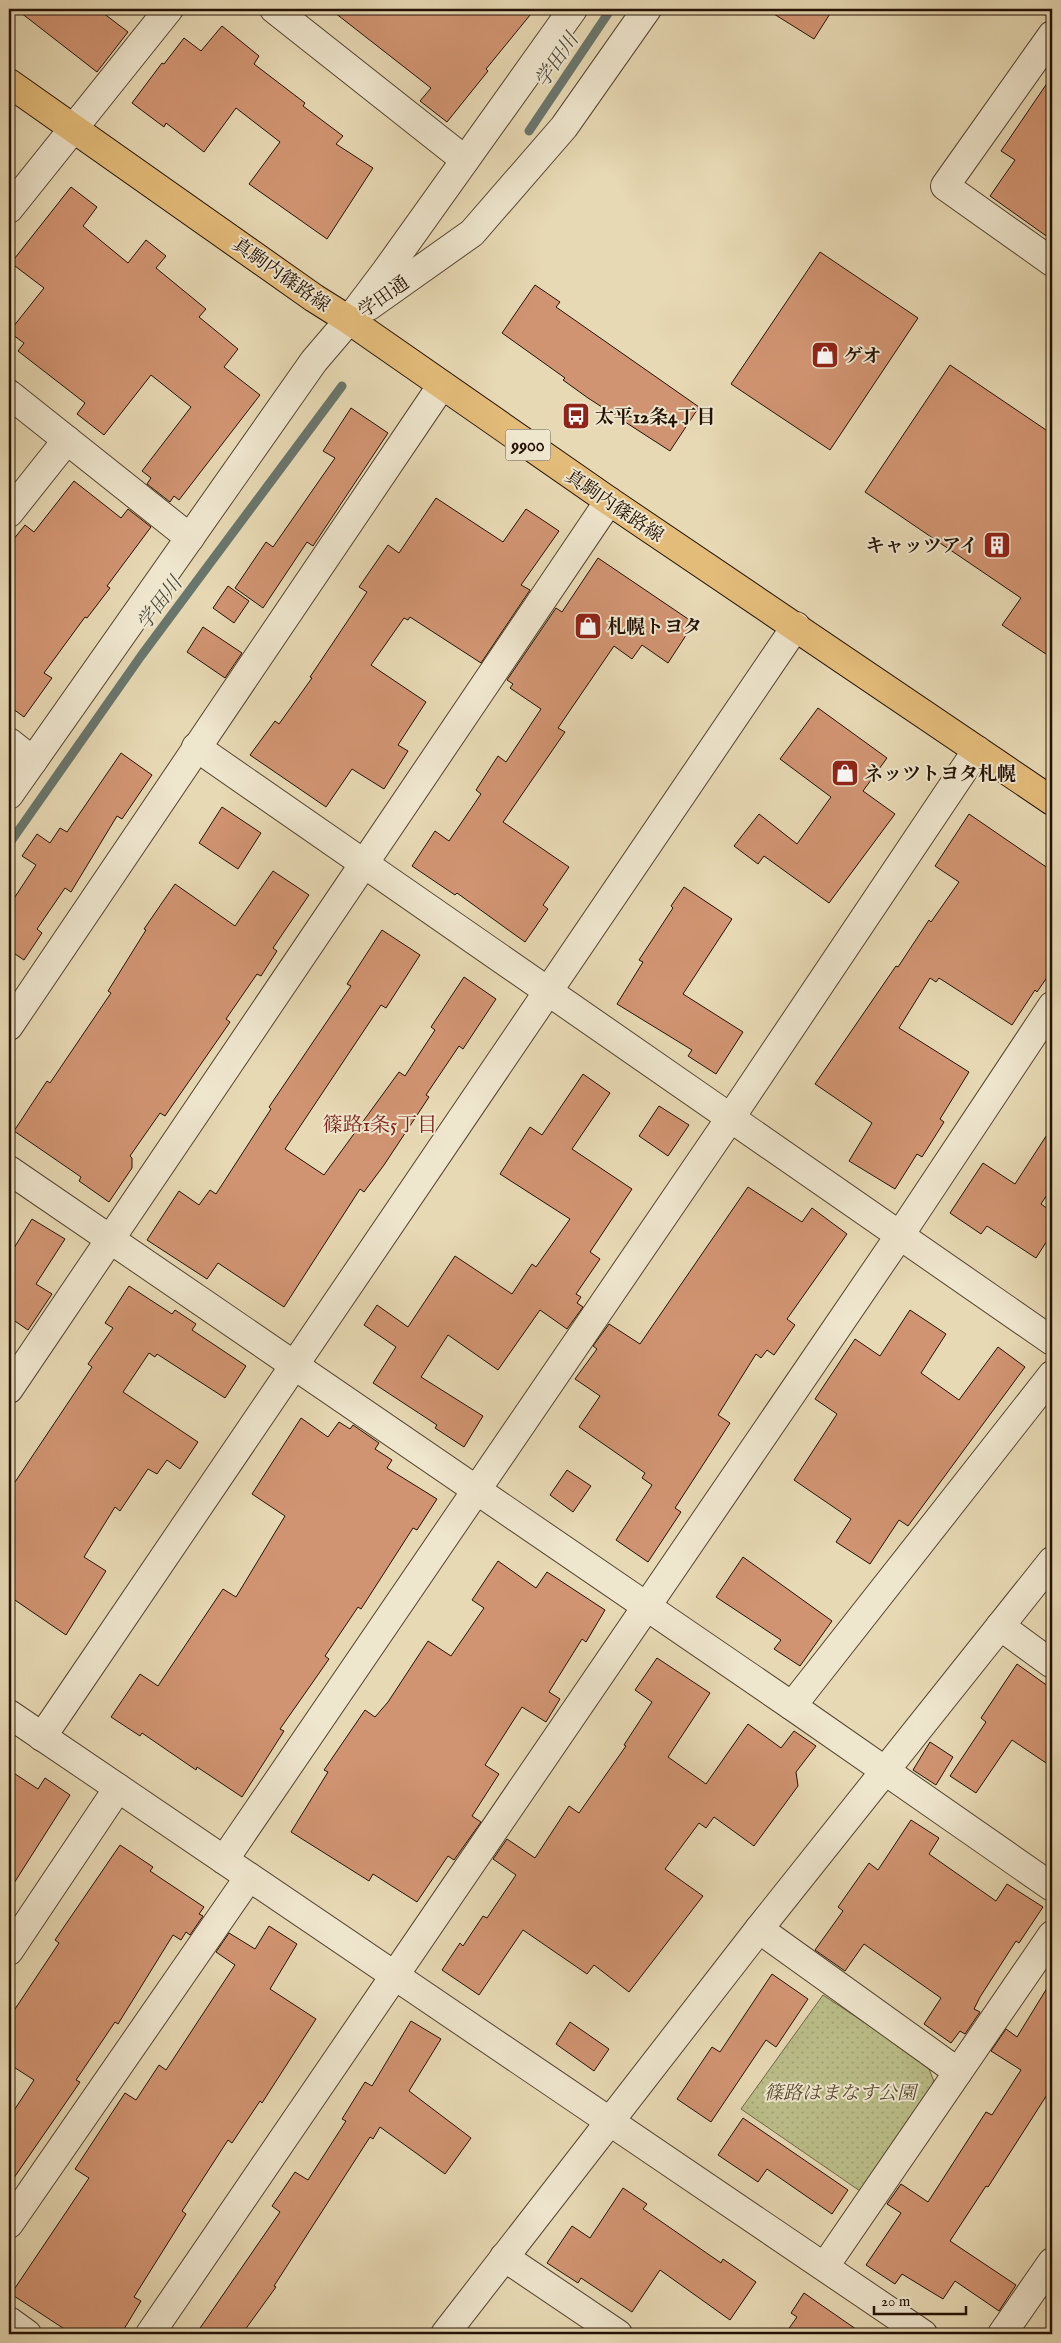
<svg xmlns="http://www.w3.org/2000/svg" width="1061" height="2343" font-family="'IM FELL English','Noto Serif JP',serif">
	<defs>
		<pattern id="grass-dots" width="8" height="8" patternUnits="userSpaceOnUse" patternTransform="scale(1.25)"><rect width="8" height="8" fill="#bbbe89"/><path d="M2 2h.1M6 6h.1" fill="none" stroke="#a1a275" stroke-width="1.8" stroke-linecap="round"/></pattern>
	</defs>
	<rect width="100%" height="100%" fill="#e7d9b4"/>
	<filter id="stains"><feTurbulence type="fractalNoise" baseFrequency=".004" numOctaves="4"/><feColorMatrix values="0 0 0 0 .2 0 0 0 0 .09 0 0 0 0 .02 0 0 0 .5 -.17"/></filter>
	<radialGradient id="worn" r=".72"><stop offset=".6" stop-color="#630" stop-opacity="0"/><stop offset="1" stop-color="#630" stop-opacity=".3"/></radialGradient>
	<!-- grass -->
	<polygon fill="url(#grass-dots)" stroke="#706846" points="823,1995 927,2064 935,2084 860,2191 741,2109"/>
	<g fill="none" stroke-linecap="round" stroke-linejoin="round">
		<!-- stream -->
		<g stroke="#69766d" stroke-width="9">
			<polyline points="529,131 611,9"/>
			<polyline points="9,844 141,656 342,386"/>
		</g>
	</g>
	<!-- building -->
	<g fill="#d19472" stroke="#241204">
		<polygon points="16,9 98,9 128,32 97,72"/>
		<polygon points="330,9 535,9 486,69 488,71 447,122 420,101 431,88"/>
		<polygon points="766,9 833,9 814,39"/>
		<polygon points="222,26 259,56 254,64 305,103 303,106 343,136 336,144 373,168 327,239 249,184 280,142 236,108 204,152 166,123 164,127 132,103 162,63 164,64 184,38 201,51"/>
		<polygon points="1052,76 1052,240 990,196 1015,160 1001,151"/>
		<polygon points="71,187 97,207 83,226 128,263 146,240 166,256 156,268 206,309 199,317 238,349 224,367 260,395 179,500 174,496 170,502 147,484 151,478 142,471 191,407 151,375 104,435 77,414 85,403 18,351 24,343 9,332 44,288 11,263"/>
		<polygon points="820,252 918,318 830,450 731,384"/>
		<polygon points="535,285 560,302 556,307 699,407 670,451 588,398 563,380 565,378 502,333"/>
		<polygon points="950,365 1052,434 1052,658 1002,625 1021,598 865,492"/>
		<polygon points="351,408 388,433 313,546 307,542 263,608 235,588 266,542 273,547 335,458 323,451"/>
		<polygon points="74,481 121,518 128,509 151,527 107,586 110,588 87,618 85,617 44,673 52,678 24,717 9,706 9,545 25,525 34,532"/>
		<polygon points="436,498 503,542 526,509 559,531 521,585 530,590 481,663 410,617 408,620 404,618 371,665 426,702 398,745 408,751 384,789 352,769 326,807 250,755 275,721 279,724 312,678 310,677 367,592 359,587 388,545 399,553"/>
		<polygon points="598,558 694,623 668,663 642,645 632,659 614,646 558,728 565,732 503,822 569,867 543,905 548,909 525,942 457,893 455,895 412,866 435,831 449,841 481,794 476,790 498,756 506,762 541,709 510,688 513,684 507,680 556,608 562,612"/>
		<polygon points="228,586 249,601 234,623 213,608"/>
		<polygon points="203,627 242,653 225,678 187,652"/>
		<polygon points="818,708 887,758 863,791 895,814 829,903 764,856 758,864 734,846 759,814 797,844 831,797 780,759"/>
		<polygon points="121,753 152,775 122,819 117,816 71,892 65,888 37,929 42,933 24,960 9,950 9,906 36,865 22,856 37,834 50,843 60,828 67,832"/>
		<polygon points="222,807 261,833 238,869 199,843"/>
		<polygon points="969,814 1052,871 1052,970 1037,992 1035,990 1012,1025 939,978 936,982 930,978 899,1028 969,1072 940,1119 944,1122 922,1157 917,1154 895,1189 849,1161 872,1123 815,1084 896,966 898,967 929,920 931,922 959,882 935,866"/>
		<polygon points="273,871 309,895 273,948 277,951 261,976 257,974 226,1019 230,1022 165,1116 160,1113 130,1156 132,1158 132,1168 109,1202 79,1181 81,1177 14,1131 47,1081 50,1083 111,993 108,991 146,930 144,929 175,884 235,926"/>
		<polygon points="684,887 732,919 683,994 743,1032 716,1074 688,1056 692,1050 617,1004 643,962 639,960 673,908 671,906"/>
		<polygon points="382,930 420,955 386,1008 381,1005 285,1149 324,1175 399,1072 405,1076 435,1030 431,1027 464,977 496,999 463,1049 459,1046 426,1095 429,1097 384,1165 364,1192 360,1189 284,1307 218,1263 207,1279 147,1240 179,1191 199,1205 210,1190 216,1194 271,1109 269,1107 351,986 347,984"/>
		<polygon points="583,1074 610,1093 572,1149 632,1189 590,1252 600,1259 576,1294 581,1297 577,1303 583,1307 567,1329 540,1310 498,1370 448,1335 421,1377 483,1416 464,1447 435,1428 437,1425 373,1383 396,1347 364,1325 377,1305 408,1327 455,1256 512,1294 532,1264 536,1267 570,1219 500,1174 530,1127 542,1135"/>
		<polygon points="659,1106 689,1125 668,1156 639,1136"/>
		<polygon points="1052,1127 1052,1187 1041,1204 1052,1212 1052,1233 1036,1258 987,1226 981,1234 950,1213 983,1163 1015,1184"/>
		<polygon points="748,1187 802,1222 812,1208 847,1234 787,1319 795,1325 774,1355 767,1350 761,1358 756,1354 718,1415 730,1423 675,1508 681,1512 648,1562 616,1540 652,1485 642,1478 645,1473 579,1427 600,1396 575,1379 597,1349 593,1346 609,1324 640,1344"/>
		<polygon points="32,1219 65,1239 36,1284 52,1294 28,1330 9,1317 9,1256"/>
		<polygon points="129,1286 172,1314 175,1310 196,1324 192,1330 246,1366 225,1398 157,1354 155,1357 149,1353 123,1392 198,1442 180,1469 167,1460 157,1474 148,1469 120,1511 115,1507 84,1557 106,1571 66,1635 9,1596 9,1491 92,1367 88,1364 113,1328 105,1323"/>
		<polygon points="910,1310 946,1334 921,1373 959,1400 998,1347 1025,1367 908,1526 899,1520 870,1564 836,1542 851,1519 794,1480 837,1414 815,1399 855,1339 880,1356"/>
		<polygon points="301,1418 328,1437 339,1422 350,1429 353,1425 379,1443 375,1449 392,1460 387,1468 437,1499 417,1530 413,1528 361,1609 358,1607 325,1656 329,1659 280,1729 284,1731 242,1797 197,1767 196,1770 142,1733 140,1736 111,1717 140,1674 158,1686 223,1589 236,1597 285,1516 252,1494"/>
		<polygon points="567,1470 591,1486 573,1512 550,1495"/>
		<polygon points="743,1557 832,1621 800,1666 774,1649 781,1640 716,1597"/>
		<polygon points="498,1561 536,1588 547,1572 605,1610 586,1642 582,1639 549,1692 560,1699 546,1722 522,1707 485,1765 499,1774 472,1816 481,1822 454,1860 448,1856 417,1902 373,1874 369,1881 291,1832 328,1772 324,1770 365,1710 375,1717 388,1702 428,1641 451,1656 484,1608 472,1600"/>
		<polygon points="657,1658 710,1693 668,1757 706,1784 748,1724 781,1748 794,1731 816,1746 796,1772 798,1786 754,1846 714,1817 706,1828 699,1823 665,1869 703,1896 629,1992 594,1965 587,1974 523,1930 479,1995 442,1970 460,1943 463,1946 483,1916 487,1918 516,1875 493,1859 507,1839 535,1858 569,1806 579,1813 626,1746 624,1745 652,1702 635,1690"/>
		<polygon points="1017,1664 1052,1689 1052,1767 1012,1740 976,1793 950,1776 986,1722 981,1718"/>
		<polygon points="930,1742 953,1757 936,1785 913,1770"/>
		<polygon points="9,1770 38,1789 45,1778 70,1795 9,1891"/>
		<polygon points="911,1820 939,1838 929,1854 996,1901 1007,1884 1043,1907 1019,1943 1016,1941 980,1997 974,2009 980,2012 965,2034 960,2031 951,2043 924,2024 941,1998 864,1944 845,1971 815,1950 843,1911 838,1907 869,1863 878,1870"/>
		<polygon points="120,1845 153,1867 150,1871 204,1907 199,1914 203,1916 190,1935 186,1932 181,1940 173,1935 118,2024 115,2022 76,2080 80,2082 9,2185 9,2118 34,2080 9,2064 9,2018 59,1943 55,1940"/>
		<polygon points="269,1926 297,1944 270,1989 316,2019 262,2103 260,2101 232,2143 228,2140 182,2211 186,2214 134,2297 141,2301 121,2334 72,2334 11,2294 89,2178 75,2169 125,2093 136,2100 159,2065 166,2070 235,1965 216,1952 229,1933 255,1949"/>
		<polygon points="772,1974 808,1999 776,2047 766,2040 711,2122 677,2099 712,2047 720,2052"/>
		<polygon points="1052,1980 1052,2087 988,2187 986,2186 950,2241 1016,2285 999,2311 955,2281 943,2299 902,2274 895,2284 866,2265 901,2213 887,2204 901,2184 928,2202 986,2112 992,2115 1021,2070 991,2051 1006,2029 1017,2037"/>
		<polygon points="411,2021 441,2039 409,2091 471,2138 445,2174 380,2127 373,2139 370,2137 274,2286 276,2287 242,2334 196,2334 280,2212 272,2206 295,2172 308,2180 346,2121 342,2119 365,2082 372,2086"/>
		<polygon points="570,2022 609,2049 594,2071 556,2044"/>
		<polygon points="743,2118 848,2190 832,2214 767,2169 758,2182 718,2155"/>
		<polygon points="623,2188 647,2204 643,2209 721,2263 723,2259 756,2282 730,2320 660,2270 632,2312 581,2278 578,2283 547,2263 572,2226 590,2238"/>
		<polygon points="804,2293 863,2334 785,2334 797,2317 791,2313"/>
	</g>
	<g fill="none" stroke-linecap="round" stroke-linejoin="round">
		<!-- minor casing -->
		<g stroke="#554430" stroke-width="30">
			<g id="minor">
				<polyline points="274,9 465,160"/>
				<polyline points="1052,35 945,186 1052,262"/>
				<polyline points="9,209 169,9"/>
				<polyline points="369,306 472,233 564,127 647,9"/>
				<polyline points="9,394 190,538"/>
				<polyline points="9,513 67,440"/>
				<polyline points="9,742 33,761"/>
				<polyline points="196,747 1052,1341"/>
				<polyline points="9,795 314,361 349,320 386,271 573,9"/>
				<polyline points="9,1026 442,385"/>
				<polyline points="9,1170 792,1706 1052,1887"/>
				<polyline points="9,1389 609,501"/>
				<polyline points="1000,1626 1052,1664"/>
				<polyline points="792,1706 1052,1375"/>
				<polyline points="9,1714 923,2334"/>
				<polyline points="42,1737 796,626"/>
				<polyline points="224,1860 731,1117 977,750"/>
				<polyline points="759,1929 958,2072"/>
				<polyline points="9,1951 118,1788"/>
				<polyline points="9,2224 249,1877"/>
				<polyline points="504,2257 618,2334"/>
				<polyline points="825,2266 1052,1935"/>
				<polyline points="9,2321 27,2334"/>
				<polyline points="150,2334 900,1235 1052,1006"/>
				<polyline points="445,2334 759,1929 1052,1561"/>
				<polyline points="1002,2334 1052,2262"/>
			</g>
		</g>
		<!-- major casing -->
		<g stroke="#241204" stroke-width="30">
			<polyline id="major" points="9,83 314,298 349,320 609,501 1052,801"/>
		</g>
		<!-- minor -->
		<use href="#minor" stroke="#efe6ce" stroke-width="28"/>
		<!-- major -->
		<use href="#major" stroke="#e4bc7a" stroke-width="28"/>
	</g>
	<!-- icons -->
	<defs>
		<g id="shop-square" transform="scale(1.4375)"><rect x="-9" y="-9" width="18" height="18" rx="4" fill="#8f2418" stroke="#efe6ce"/><path d="M-5-2.5h2.3a2.7 3.5 0 0 1 5.4 0H5L5.5 6h-11ZM-1.5-2.5h3a1.5 2.3 0 0 0-3 0Z" fill="#fff"/></g>
		<g id="bus-square" transform="scale(1.4375)"><rect x="-9" y="-9" width="18" height="18" rx="4" fill="#8f2418" stroke="#efe6ce"/><path d="M-5-6H5V4H4V6H2V4H-2V6H-4V4H-5ZM-3.5-4V0h7V-4ZM-3.5 1.2v1.5H-2V1.2ZM2 1.2v1.5H3.5V1.2Z" fill="#fff"/></g>
		<g id="building-square" transform="scale(1.4375)"><rect x="-9" y="-9" width="18" height="18" rx="4" fill="#8f2418" stroke="#efe6ce"/><path d="M-4-6H4V6H1V3H-1V6H-4ZM-2.5-4.3h1.7v1.8h-1.7ZM.8-4.3h1.7v1.8H.8ZM-2.5-1h1.7V.8h-1.7ZM.8-1h1.7V.8H.8Z" fill="#fff"/></g>
	</defs>
	<g fill-rule="evenodd">
		<use href="#shop-square" x="825" y="355"/>
		<use href="#bus-square" x="576" y="416"/>
		<use href="#building-square" x="997" y="545"/>
		<use href="#shop-square" x="588" y="626"/>
		<use href="#shop-square" x="845" y="773"/>
	</g>
	<g text-anchor="middle" stroke-width="4" stroke-linejoin="round" paint-order="stroke">
		<!-- shield labels -->
		<rect fill="#efe6ce" stroke="#615241" stroke-width="1" x="505.5" y="429.5" width="45" height="31" rx="4"/>
		<g font-size="18" font-weight="bold" fill="#241204">
			<text x="528" y="451">9900</text>
		</g>
		<!-- street labels -->
		<g font-size="19" fill="#241204" stroke="#efe6ce">
			<text transform="translate(282 274) rotate(35)" y="7">真駒内篠路線</text>
			<text transform="translate(383 296) rotate(-35)" y="7">学田通</text>
			<text transform="translate(615 505) rotate(34)" y="7">真駒内篠路線</text>
		</g>
		<!-- poi labels -->
		<g font-size="19" font-weight="bold" fill="#241204" stroke="#efe6ce" text-anchor="start">
			<text x="844" y="362">ゲオ</text>
			<text x="595" y="423">太平12条4丁目</text>
			<text x="978" y="552" text-anchor="end">キャッツアイ</text>
			<text x="607" y="633">札幌トヨタ</text>
			<text x="864" y="780">ネッツトヨタ札幌</text>
		</g>
		<!-- park labels -->
		<g font-size="19" font-style="italic" fill="#594e33" stroke="#efe6ce">
			<text x="840" y="2099">篠路はまなす公園</text>
		</g>
		<!-- water labels -->
		<g font-size="20" font-style="italic" fill="#4c4c41" stroke="#efe6ce">
			<text transform="translate(556 60) rotate(-56)" y="7">学田川</text>
			<text transform="translate(159 603) rotate(-53)" y="7">学田川</text>
		</g>
		<!-- neighbourhood labels -->
		<g font-size="20" fill="#7a1f14" stroke="#efe6ce">
			<text x="380" y="1131">篠路1条5丁目</text>
		</g>
	</g>
	<!-- margin -->
	<rect width="1061" height="2343" fill="none" stroke="#e7d9b4" stroke-width="30"/>
	<rect x="10" y="10" width="1041" height="2323" fill="none" stroke="#241204" stroke-width="2.5"/>
	<rect x="15" y="15" width="1031" height="2313" fill="none" stroke="#241204"/>
	<!-- scale -->
	<path d="M874 2306v8h92v-8" fill="none" stroke="#241204" stroke-width="2.5"/>
	<text x="881" y="2306" font-size="15" fill="#241204" stroke="#efe6ce" stroke-width="4" paint-order="stroke">20 m</text>
	<rect width="100%" height="100%" filter="url(#stains)"/>
	<rect width="100%" height="100%" fill="url(#worn)"/>
</svg>
